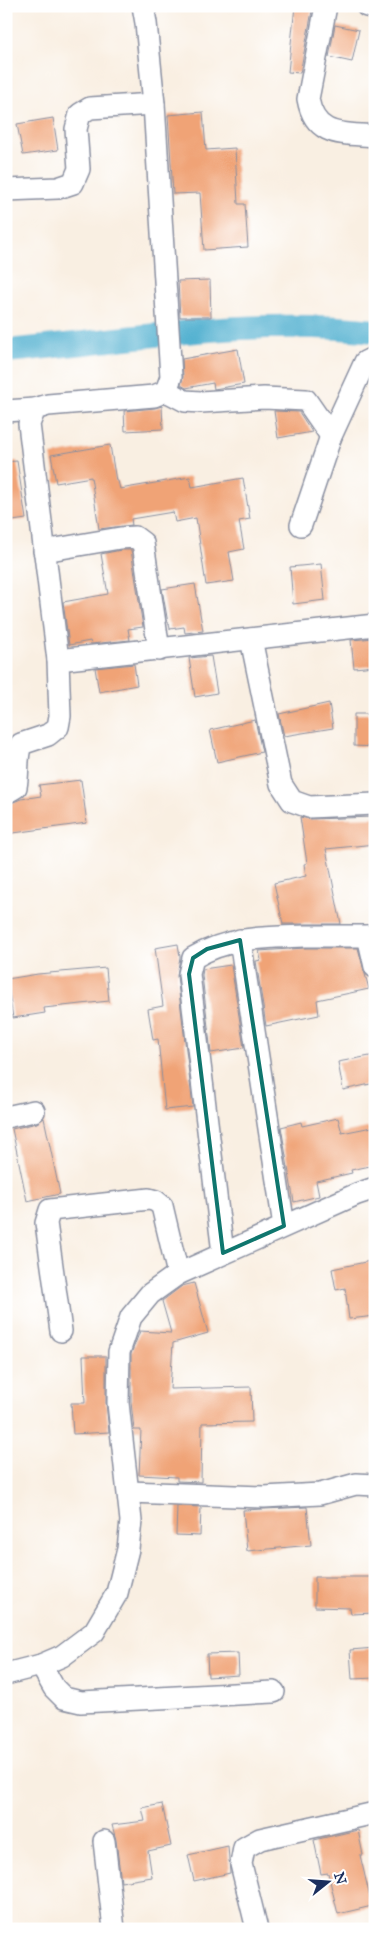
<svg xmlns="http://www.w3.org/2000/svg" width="381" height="1935" font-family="'IM FELL Great Primer',serif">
	<rect width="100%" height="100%" fill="#fff"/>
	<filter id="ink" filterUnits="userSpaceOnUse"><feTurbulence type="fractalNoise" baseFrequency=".02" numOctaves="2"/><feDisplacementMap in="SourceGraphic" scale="10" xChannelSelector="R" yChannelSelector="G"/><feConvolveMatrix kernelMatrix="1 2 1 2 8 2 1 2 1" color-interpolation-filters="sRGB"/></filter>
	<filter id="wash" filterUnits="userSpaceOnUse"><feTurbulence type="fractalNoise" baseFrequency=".0096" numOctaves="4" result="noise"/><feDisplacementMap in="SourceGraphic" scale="20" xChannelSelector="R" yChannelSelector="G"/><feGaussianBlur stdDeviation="1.12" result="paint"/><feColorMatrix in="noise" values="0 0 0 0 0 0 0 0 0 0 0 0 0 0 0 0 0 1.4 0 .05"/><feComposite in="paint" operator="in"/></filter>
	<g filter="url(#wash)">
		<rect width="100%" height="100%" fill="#f9efe2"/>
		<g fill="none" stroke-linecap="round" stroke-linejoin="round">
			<!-- canal -->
			<path stroke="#52b1d0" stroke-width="24" d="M 6,351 C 129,340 252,317 375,331"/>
		</g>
		<g id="blocks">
			<!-- building -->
			<g fill="#f0a376">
				<polygon points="295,6 313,6 300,73 288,72"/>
				<polygon points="335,25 359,30 352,62 329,57"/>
				<polygon points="203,112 206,150 235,148 238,204 245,204 248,247 204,250 200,193 173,194 168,115"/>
				<polygon points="53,118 58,150 23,155 17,124"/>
				<polygon points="210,280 211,317 180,317 178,281"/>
				<polygon points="238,349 244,384 214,389 213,383 186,388 181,385 183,377 182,359"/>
				<polygon points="162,406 163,429 125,431 124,411 155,408"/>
				<polygon points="274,411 299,412 312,432 278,438"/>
				<polygon points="110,445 116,481 118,481 120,489 190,477 192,487 243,478 250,519 239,521 244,549 229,552 234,581 206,585 196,518 175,522 173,512 131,519 132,525 99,529 91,477 56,483 51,455"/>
				<polygon points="17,461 26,519 6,522 6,462"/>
				<polygon points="121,550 131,550 143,627 128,629 130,640 91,644 90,641 69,645 63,602 108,594 101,554"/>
				<polygon points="321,564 325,600 293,604 290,567"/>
				<polygon points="195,584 203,631 185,633 184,627 170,629 169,623 168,623 162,589"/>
				<polygon points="375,638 375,666 354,668 351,640"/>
				<polygon points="211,656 217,693 195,697 189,658"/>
				<polygon points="134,664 137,685 99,692 95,668"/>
				<polygon points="329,703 333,728 284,736 279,714"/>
				<polygon points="354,714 375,714 375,747 354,746"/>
				<polygon points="255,720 262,752 217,762 210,730"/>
				<polygon points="81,780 87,823 6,834 6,805 21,799 41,796 39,785"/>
				<polygon points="300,817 310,819 375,817 375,844 326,849 341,924 283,924 274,883 306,876 304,864 307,863"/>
				<polygon points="178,944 180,957 177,976 193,1107 165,1110 158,1039 153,1040 148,1009 163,1006 155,948"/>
				<polygon points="305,948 358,948 369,989 317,1000 319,1015 266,1026 256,961 261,960 259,951"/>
				<polygon points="231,965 244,1048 211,1053 202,975 203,969"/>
				<polygon points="106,968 109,1001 44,1008 45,1013 13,1018 7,979 38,974"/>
				<polygon points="375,1055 375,1083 343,1090 338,1062"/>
				<polygon points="44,1118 60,1194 27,1201 12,1129 37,1123"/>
				<polygon points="338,1118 342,1133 372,1127 375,1141 375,1165 351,1170 352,1173 316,1181 319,1196 294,1202 281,1127 301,1122 302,1126"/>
				<polygon points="375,1260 375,1316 349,1319 345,1288 336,1290 332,1269"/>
				<polygon points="194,1283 208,1333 173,1343 170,1389 251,1387 252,1422 202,1423 201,1482 177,1481 177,1477 139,1475 141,1430 134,1430 131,1402 131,1354 140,1331 171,1333 162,1301 182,1286"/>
				<polygon points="83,1356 106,1356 106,1403 109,1432 73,1434 71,1403 85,1403"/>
				<polygon points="177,1506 201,1507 200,1536 176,1535"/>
				<polygon points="307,1507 311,1545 247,1551 243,1510"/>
				<polygon points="315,1577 375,1577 375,1613 351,1614 350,1608 315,1607"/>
				<polygon points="375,1648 375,1678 352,1679 350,1650"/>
				<polygon points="238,1653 239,1675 208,1677 207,1654"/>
				<polygon points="162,1804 171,1846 148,1851 152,1877 121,1882 116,1840 112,1825 145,1821 142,1808"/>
				<polygon points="358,1830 363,1855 360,1855 372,1906 338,1914 328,1873 321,1874 314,1840"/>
				<polygon points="228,1846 230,1873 194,1881 188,1855"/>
			</g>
		</g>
	</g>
	<g filter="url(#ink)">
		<use href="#blocks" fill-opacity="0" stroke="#8a8fa0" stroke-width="1"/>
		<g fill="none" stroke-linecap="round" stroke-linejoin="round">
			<!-- street casing -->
			<g stroke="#8a8fa0" stroke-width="24">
				<g id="street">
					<path d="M 326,6 L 308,99 C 315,138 343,133 375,136"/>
					<polyline points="367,6 375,8"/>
					<polyline points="6,190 58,188 73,183 79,169 76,129 80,114 90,108 154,104"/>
					<polyline points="166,391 185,401 201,402 264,398 306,400 331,436"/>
					<polyline points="6,411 35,409"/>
					<polyline points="301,525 331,436 365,362 375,357"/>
					<polyline points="44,551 120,538 135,537 143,543 159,650"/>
					<polyline points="251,639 281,784 292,801 309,807 375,804"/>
					<polyline points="58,660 375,625"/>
					<path d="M 6,793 L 16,787 C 19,772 16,758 21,744 L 48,735 L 58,727 L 60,716 L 58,660 L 29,424 L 35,409 L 48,405 L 154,396 L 166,391 L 171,377 L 154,104 L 146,23 L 143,6"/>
					<polyline points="368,936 375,967"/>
					<polyline points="240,940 284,1226"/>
					<polyline points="6,1117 34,1111"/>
					<path d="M 223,1253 L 189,974 L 193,958 C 227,937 266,937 305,936 C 328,936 351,936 375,936"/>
					<polyline points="61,1331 46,1223 50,1210 149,1199 156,1201 162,1206 178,1274"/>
					<polyline points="129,1492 264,1497 320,1494 356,1484 375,1485"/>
					<polyline points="41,1665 54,1688 64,1698 81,1702 274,1692"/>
					<polyline points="6,1674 41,1665 62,1656 94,1632 117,1593 128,1549 131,1521 118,1403 119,1352 131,1317 150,1294 178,1274 357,1194 375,1188"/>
					<polyline points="104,1841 114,1929"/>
					<polyline points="257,1929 241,1864 244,1848 260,1839 375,1813"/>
				</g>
			</g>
			<!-- street -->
			<use href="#street" stroke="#fff" stroke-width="21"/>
		</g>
	</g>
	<!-- marked area -->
	<path fill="none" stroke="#0f766e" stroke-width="4" stroke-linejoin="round" d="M 240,940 L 284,1226 L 223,1253 L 189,974 L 193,958 L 207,949 Z"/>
	<!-- margin -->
	<rect width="381" height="1935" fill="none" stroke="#fff" stroke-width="25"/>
	<!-- north arrow -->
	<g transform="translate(328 1882) rotate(73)" stroke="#ffffff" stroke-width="4" paint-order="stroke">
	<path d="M0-4L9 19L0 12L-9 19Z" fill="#1b2f5e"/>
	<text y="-8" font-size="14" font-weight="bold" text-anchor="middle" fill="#1b2f5e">N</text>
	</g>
</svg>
